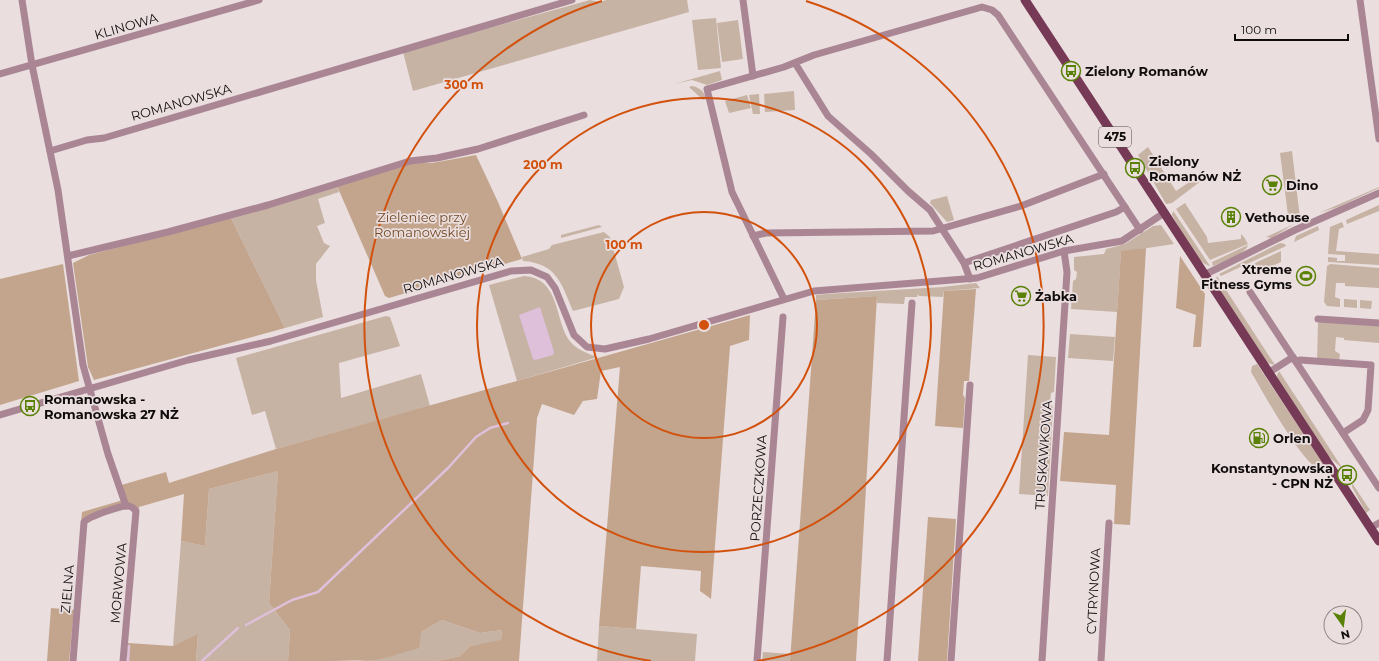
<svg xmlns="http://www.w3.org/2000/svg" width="1379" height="661" font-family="Montserrat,sans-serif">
	<rect width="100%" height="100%" fill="#eadedf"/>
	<!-- green -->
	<g fill="#c6b3a4">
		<polygon points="590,0 601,2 606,0 687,0 689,12 413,91 403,52"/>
		<polygon points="716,18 721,68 698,70 692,20"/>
		<polygon points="738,20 743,59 722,62 717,23"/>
		<polygon points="720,71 722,80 707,85 692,80 674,84"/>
		<path d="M 692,86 C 699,87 705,92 706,99 L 703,100 L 689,87 Z"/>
		<polygon points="794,91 795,110 765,112 764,94"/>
		<polygon points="759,94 760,114 753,114 749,95"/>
		<polygon points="747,95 751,108 729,113 725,101"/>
		<polygon points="1148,147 1176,191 1203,173 1201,181 1172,203 1166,204 1138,155"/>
		<polygon points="1292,151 1300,218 1289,223 1280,153"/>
		<polygon points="337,186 339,192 318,199 325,223 317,226 324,243 330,246 316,264 316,280 323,317 285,328 231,218"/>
		<polygon points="1379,187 1379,188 1338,207 1319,213"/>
		<polygon points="947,196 954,220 947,222 930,203 931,200"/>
		<polygon points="1185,203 1207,237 1208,243 1241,239 1241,234 1244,237 1248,244 1210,260 1176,209"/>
		<polygon points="1379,205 1379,211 1347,224 1346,220"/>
		<path d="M 1173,211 L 1174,212 L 1210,266 C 1195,263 1180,228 1172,215 Z"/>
		<polygon points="1342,222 1344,227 1339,229 1336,251 1379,254 1379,265 1328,262 1328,257 1337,258 1337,261 1345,261 1345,255 1328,254 1330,227"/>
		<polygon points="1294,224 1272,238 1266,237"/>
		<polygon points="599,225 602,227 561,238 561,235"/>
		<polygon points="1161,225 1174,244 1121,252 1117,312 1071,309 1073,281 1076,279 1077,272 1074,270 1074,257 1104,254 1106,249 1125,244 1153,226"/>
		<polygon points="1318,226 1319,230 1294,242 1296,236"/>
		<path d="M 604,232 L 610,237 L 624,287 L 619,299 L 573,311 C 562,285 557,263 523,261 L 522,257 L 549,249 L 552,245 Z"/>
		<polygon points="1280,243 1285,244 1286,246 1221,276 1219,274"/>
		<path d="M 1248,245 C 1246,254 1222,262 1213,266 L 1212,262 Z"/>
		<polygon points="1281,251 1281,262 1257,273 1255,263"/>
		<polygon points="1330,264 1379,268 1379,288 1345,286 1345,283 1336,283 1335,297 1340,299 1340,307 1327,306 1324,302 1327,266"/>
		<path d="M 524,276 C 558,278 555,315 567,337 C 574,349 586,353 598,357 L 517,381 L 489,285 Z"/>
		<polygon points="1217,276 1275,365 1267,363 1215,283"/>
		<polygon points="976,283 980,288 944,291 943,297 919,296 918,294 917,297 905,297 904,304 877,303 877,296 816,300 816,295 826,294 943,287"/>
		<polygon points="1344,299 1357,300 1357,308 1344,307"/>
		<polygon points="1360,300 1372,301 1371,309 1360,308"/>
		<polygon points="386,316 390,317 400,346 339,363 341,398 421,374 430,406 276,449 265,411 252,415 236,358"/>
		<polygon points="1321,322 1379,326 1379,343 1344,340 1344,338 1336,337 1335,351 1340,354 1339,361 1317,360 1318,323"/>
		<polygon points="1070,334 1115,337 1113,361 1068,358"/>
		<polygon points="1028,355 1056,357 1054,392 1051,393 1050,404 1053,407 1048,496 1019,494"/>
		<path d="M 1257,364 L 1323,463 L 1322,470 C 1305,470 1262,390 1251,372 L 1252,366 Z"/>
		<polygon points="1279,371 1343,469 1328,456 1278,382 1277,375"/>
		<polygon points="278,471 269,603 290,630 288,661 196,661 198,635 173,646 181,541 205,546 209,489"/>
		<polygon points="1352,483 1370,510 1366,513 1352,487"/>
		<polygon points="442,620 480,633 502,630 501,641 470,646 460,656 437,661 356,661 376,659 399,654 421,632"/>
		<polygon points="599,626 697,634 695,661 597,661"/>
		<polygon points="763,652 791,654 790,661 762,661"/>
	</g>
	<!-- forest -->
	<g fill="#c3a58d">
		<polygon points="476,155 498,202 522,259 389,298 385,296 337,186 411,163 432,163"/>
		<polygon points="231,218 285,328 94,380 88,367 73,263 89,255"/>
		<polygon points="1146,248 1130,525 1114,524 1116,485 1060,481 1064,432 1109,435 1121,251"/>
		<polygon points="1180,256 1205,294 1201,347 1193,347 1196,315 1176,308"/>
		<polygon points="63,264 79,381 0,405 0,279"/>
		<polygon points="976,289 969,381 964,381 963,395 965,398 963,428 935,426 944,291"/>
		<polygon points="877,296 856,661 790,661 816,300"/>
		<path d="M 750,315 L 749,340 L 730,346 L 711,599 L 700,591 L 701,571 L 641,566 L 636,629 L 599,626 L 620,367 L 601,371 L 597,399 L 583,401 L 574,415 L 542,404 L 537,418 L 519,661 L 437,661 L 460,656 L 470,646 L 501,640 L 502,630 L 480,633 L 442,620 L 421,632 L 419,648 C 404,652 389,658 374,660 C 346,661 317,661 288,661 L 290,630 L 269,603 L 278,471 L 209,489 L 205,546 L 181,541 L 184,494 L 139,507 L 138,513 L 129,506 L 81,523 L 82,512 L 123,500 L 118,486 L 166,472 L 169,483 L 276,449 Z"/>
		<polygon points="928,517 956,519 947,661 918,661"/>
		<polygon points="51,608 74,610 69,661 47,661"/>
		<polygon points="198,634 196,661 127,661 128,643 173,646"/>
	</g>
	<!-- water -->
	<polygon fill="#dec0da" points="540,307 554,352 553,355 535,360 533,359 519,315"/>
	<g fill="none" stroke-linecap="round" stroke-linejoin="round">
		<!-- stream -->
		<g stroke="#dec0da" stroke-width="2.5">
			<polyline points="246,625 292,600 318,592 448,468 476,437 490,428 508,423"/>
			<polyline points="128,661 129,646"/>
			<polyline points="202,661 238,628"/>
		</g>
		<!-- minor -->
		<g stroke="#aa8695" stroke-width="7">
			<polyline points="22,0 32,65 58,190 83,365 108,454 126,506"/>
			<polyline points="743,0 753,76"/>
			<polyline points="1360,0 1379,139"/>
			<polyline points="795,63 828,116 871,154 908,191 930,210 964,263 970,279"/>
			<polyline points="0,74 259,0"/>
			<polyline points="50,151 87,140 104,138 572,0"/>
			<polyline points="753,236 766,233 933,231 1021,206 1104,174"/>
			<polyline points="68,256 168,232 268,205 410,161 437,158 478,149 584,115"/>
			<polyline points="964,263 1116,212 1125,207"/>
			<polyline points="1204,275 1295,230 1379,193"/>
			<polyline points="1250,292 1379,488"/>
			<polyline points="784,299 732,192 707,89 784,67 814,55 982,7 992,10 998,15 1140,230"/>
			<polyline points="1318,319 1379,323"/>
			<polyline points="1296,362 1300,360 1371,365 1368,410 1363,420 1343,433"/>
			<polyline points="1268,373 1293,357"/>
			<polyline points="0,415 188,360 271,341 511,271 531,270 547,277 555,288 574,335 587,347 605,349 649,339 814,291 977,278 1064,251 1122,241 1164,213"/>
			<polyline points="1370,528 1379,523"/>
			<path d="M 73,661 L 84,522 C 88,517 121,505 128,506 C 132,506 133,508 136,511 L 123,661"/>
			<polyline points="757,661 783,317"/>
			<polyline points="887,661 912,303"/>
			<polyline points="951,661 970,385"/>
			<polyline points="1042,661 1067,272 1064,251"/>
			<polyline points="1101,661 1109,523"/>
		</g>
		<!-- major -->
		<polyline stroke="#773a56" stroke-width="9" points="1025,0 1379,541"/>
	</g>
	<!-- distance rings -->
	<g fill="none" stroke="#d2510c" stroke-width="2">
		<circle cx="704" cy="325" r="113"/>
		<circle cx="704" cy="325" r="227"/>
		<path d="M651 661A340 340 0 0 1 602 1M806 1A340 340 0 0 1 757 661"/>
	</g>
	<!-- icons -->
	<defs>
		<g id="bus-ring" transform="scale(1)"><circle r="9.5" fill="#eadedf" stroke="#588105" stroke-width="1.5"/><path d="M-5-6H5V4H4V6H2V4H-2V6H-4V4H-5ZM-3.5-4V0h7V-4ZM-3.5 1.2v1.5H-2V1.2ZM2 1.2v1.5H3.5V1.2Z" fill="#588105"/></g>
		<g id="supermarket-ring" transform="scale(1)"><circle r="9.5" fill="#eadedf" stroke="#588105" stroke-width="1.5"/><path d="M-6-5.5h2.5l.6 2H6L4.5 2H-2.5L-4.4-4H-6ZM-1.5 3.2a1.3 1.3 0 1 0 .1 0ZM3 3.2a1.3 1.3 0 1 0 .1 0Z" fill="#588105"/></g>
		<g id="building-ring" transform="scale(1)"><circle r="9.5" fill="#eadedf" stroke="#588105" stroke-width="1.5"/><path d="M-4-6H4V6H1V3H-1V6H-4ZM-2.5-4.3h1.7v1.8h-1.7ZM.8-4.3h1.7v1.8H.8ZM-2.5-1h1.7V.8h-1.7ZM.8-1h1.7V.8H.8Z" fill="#588105"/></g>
		<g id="stadium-ring" transform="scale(1)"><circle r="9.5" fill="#eadedf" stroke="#588105" stroke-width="1.5"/><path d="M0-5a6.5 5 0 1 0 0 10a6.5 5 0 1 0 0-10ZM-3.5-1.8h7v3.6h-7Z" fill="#588105"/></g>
		<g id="fuel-ring" transform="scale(1)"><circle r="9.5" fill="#eadedf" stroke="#588105" stroke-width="1.5"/><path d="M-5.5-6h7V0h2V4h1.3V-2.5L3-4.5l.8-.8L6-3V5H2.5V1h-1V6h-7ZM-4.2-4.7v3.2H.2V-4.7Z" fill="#588105"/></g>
	</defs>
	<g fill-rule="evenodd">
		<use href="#bus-ring" x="1071" y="71"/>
		<use href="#bus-ring" x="1135" y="168"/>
		<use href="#supermarket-ring" x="1272" y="185"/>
		<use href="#building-ring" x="1231" y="217"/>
		<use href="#stadium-ring" x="1306" y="276"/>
		<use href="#supermarket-ring" x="1021" y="296"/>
		<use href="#bus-ring" x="30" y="406"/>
		<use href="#fuel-ring" x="1259" y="438"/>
		<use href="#bus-ring" x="1347" y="475"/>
	</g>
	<g text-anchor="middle" stroke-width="3.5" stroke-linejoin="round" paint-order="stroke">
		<!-- shield labels -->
		<rect fill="#eadedf" stroke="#514b4b" stroke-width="1" x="1099" y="127" width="32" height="20" rx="3"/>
		<g font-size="12" font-weight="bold" fill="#100c0c">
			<text x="1115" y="141">475</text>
		</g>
		<!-- street labels -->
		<g font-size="13" fill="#100c0c" stroke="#eadedf">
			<text transform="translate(126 26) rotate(-16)" y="5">KLINOWA</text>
			<text transform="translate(181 102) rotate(-16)" y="5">ROMANOWSKA</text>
			<text transform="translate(1023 252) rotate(-16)" y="5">ROMANOWSKA</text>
			<text transform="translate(453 275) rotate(-16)" y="5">ROMANOWSKA</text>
			<text transform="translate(1043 455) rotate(-86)" y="5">TRUSKAWKOWA</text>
			<text transform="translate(758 488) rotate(-86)" y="5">PORZECZKOWA</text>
			<text transform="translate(118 583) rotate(-85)" y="5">MORWOWA</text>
			<text transform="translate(67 589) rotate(-85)" y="5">ZIELNA</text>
			<text transform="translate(1093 591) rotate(-87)" y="5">CYTRYNOWA</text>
		</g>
		<!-- poi labels -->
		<g font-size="13" font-weight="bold" fill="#100c0c" stroke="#eadedf" text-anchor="start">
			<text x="1085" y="76">Zielony Romanów</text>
			<text x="1149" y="166">Zielony<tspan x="1149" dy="15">Romanów NŻ</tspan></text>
			<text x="1286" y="190">Dino</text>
			<text x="1245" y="222">Vethouse</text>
			<text x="1292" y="274" text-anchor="end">Xtreme<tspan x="1292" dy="15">Fitness Gyms</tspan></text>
			<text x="1035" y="301">Żabka</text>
			<text x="44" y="404">Romanowska -<tspan x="44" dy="15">Romanowska 27 NŻ</tspan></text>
			<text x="1273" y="443">Orlen</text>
			<text x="1333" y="473" text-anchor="end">Konstantynowska<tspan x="1333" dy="15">- CPN NŻ</tspan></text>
		</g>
		<!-- park labels -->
		<g font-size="13" fill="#724821" stroke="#eadedf">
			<text x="422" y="222">Zieleniec przy<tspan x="422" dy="15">Romanowskiej</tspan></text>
		</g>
	</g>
	<circle cx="704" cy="325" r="6" fill="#d2510c" stroke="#eadedf" stroke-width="2"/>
	<g font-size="12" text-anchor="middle" font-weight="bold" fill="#d2510c" stroke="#eadedf" stroke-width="3.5" stroke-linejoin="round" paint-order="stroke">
		<text x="464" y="89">300 m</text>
		<text x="543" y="169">200 m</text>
		<text x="624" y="249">100 m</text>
	</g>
	<!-- north arrow -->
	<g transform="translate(1343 625) rotate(166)"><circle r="19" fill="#eadedf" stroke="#938a8b"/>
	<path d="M0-3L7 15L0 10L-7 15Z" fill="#588105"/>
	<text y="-6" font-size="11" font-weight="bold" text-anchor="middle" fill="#100c0c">N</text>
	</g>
	<!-- scale -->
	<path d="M1235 34v6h113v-6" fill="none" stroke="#100c0c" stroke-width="2"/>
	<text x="1241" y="34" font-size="12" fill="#100c0c" stroke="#eadedf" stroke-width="3" paint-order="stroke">100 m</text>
</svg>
